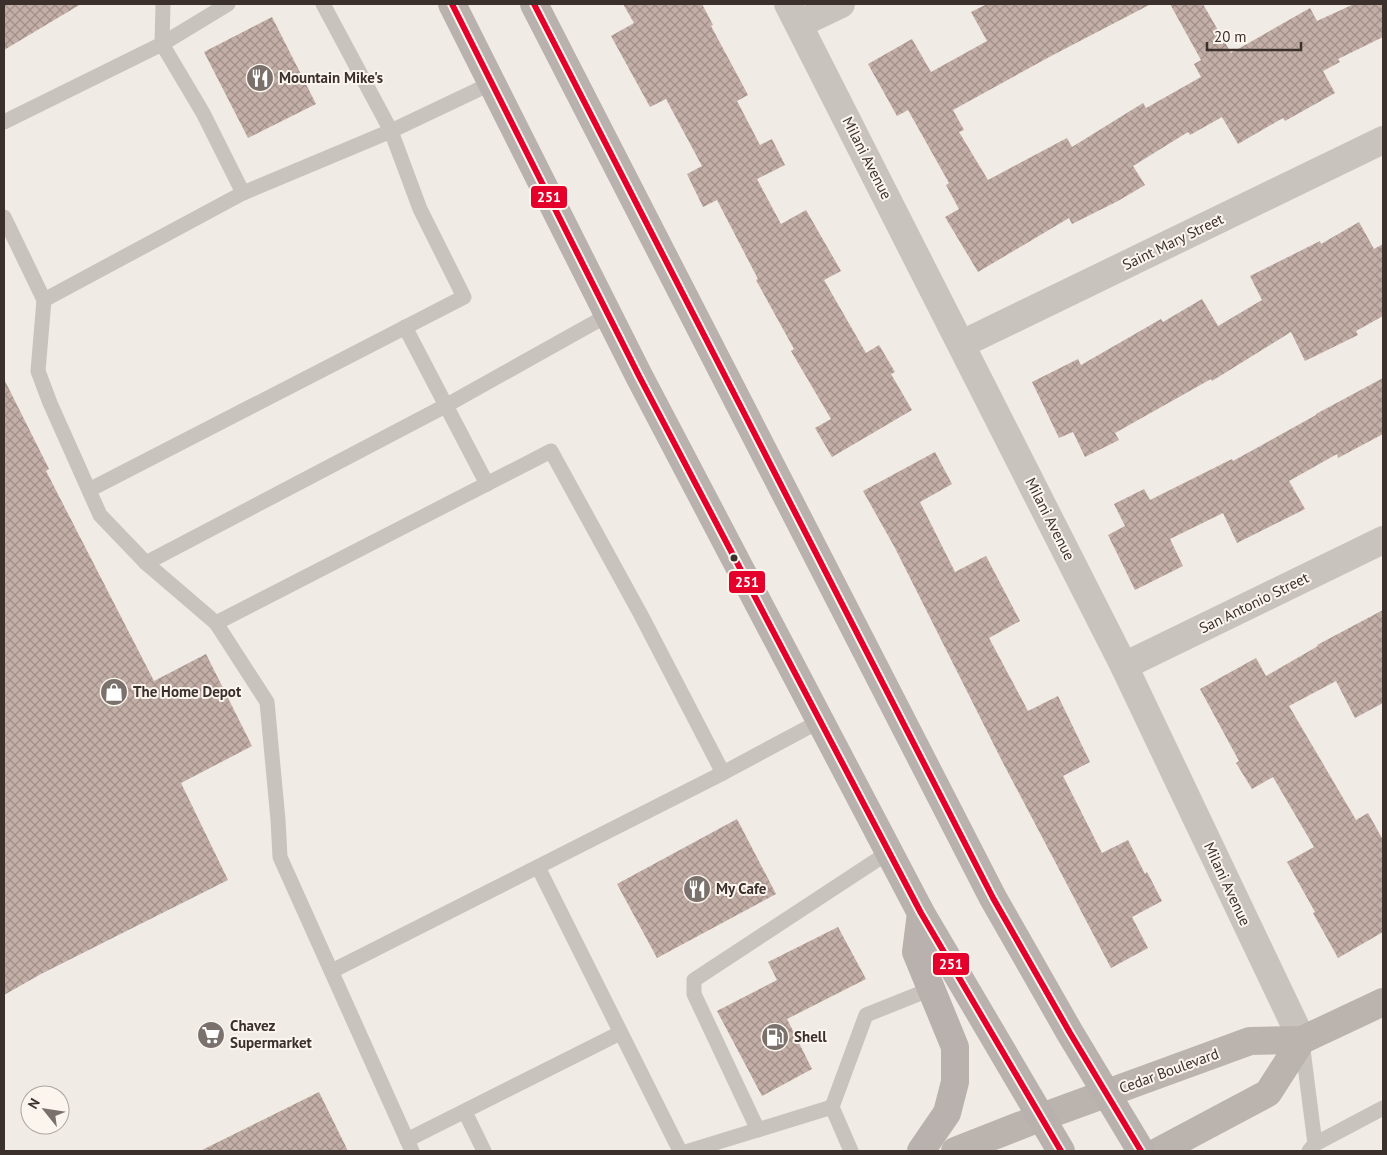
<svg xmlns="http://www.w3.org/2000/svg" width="1387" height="1155" font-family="'PT Sans',sans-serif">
	<defs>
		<pattern id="building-cross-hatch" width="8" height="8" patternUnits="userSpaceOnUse" patternTransform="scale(1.25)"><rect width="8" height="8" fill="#c3afa7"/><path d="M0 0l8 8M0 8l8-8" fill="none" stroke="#a08f88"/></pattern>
	</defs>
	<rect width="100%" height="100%" fill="#f0ebe5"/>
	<!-- building -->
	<g fill="url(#building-cross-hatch)">
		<polygon points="4,4 81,4 4,50"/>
		<polygon points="623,4 702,4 713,25 711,26 748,95 737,101 760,145 772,139 785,165 757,179 781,224 806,210 841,271 824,280 866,353 879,345 895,372 891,374 912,410 832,457 815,428 831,419 791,351 794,349 756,280 758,279 717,200 703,207 687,174 702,166 666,99 650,107 611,36 634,23"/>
		<polygon points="987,4 1151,4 1053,55 953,110 964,130 959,132 988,180 1067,138 1072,147 1143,103 1146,108 1201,77 1194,64 1201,60 1170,4 1203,4 1231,53 1310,8 1317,21 1354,4 1383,4 1383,37 1338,59 1340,62 1323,71 1335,93 1285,121 1283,118 1238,144 1222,117 1190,135 1188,132 1133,166 1145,185 1118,201 1072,224 1069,218 978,272 945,217 959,209 946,185 949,183 908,110 897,116 868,64 912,39 931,72 987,41 971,12"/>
		<polygon points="272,17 316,104 248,138 204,52"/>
		<polygon points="1359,222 1374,249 1383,244 1383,316 1356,331 1358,335 1305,361 1291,332 1212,381 1211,379 1115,433 1119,440 1085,457 1073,432 1059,438 1032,382 1078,359 1081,365 1161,319 1163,322 1202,299 1218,326 1262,300 1250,276 1320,241 1321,244"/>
		<polygon points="1383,378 1383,434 1338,458 1337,454 1289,481 1305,509 1237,543 1223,513 1170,539 1183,566 1135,590 1108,535 1125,526 1114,504 1144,489 1150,500 1232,459 1233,461 1316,415 1316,414"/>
		<polygon points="4,379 49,469 46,471 154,681 206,654 252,746 181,783 228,880 41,974 4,995"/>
		<polygon points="935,452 952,484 920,502 955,572 986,556 1020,621 989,638 1028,711 1058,696 1090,762 1063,776 1102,853 1128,840 1145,874 1147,872 1162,901 1132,917 1148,948 1111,968 1002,761 895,548 863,491"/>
		<polygon points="1383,610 1383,703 1355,718 1336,681 1289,706 1356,820 1368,813 1383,840 1383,932 1338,958 1313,913 1315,912 1287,862 1314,847 1273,777 1252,789 1236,763 1239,761 1200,689 1256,658 1266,676 1318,646 1317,645"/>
		<polygon points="737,819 776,894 657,958 617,884"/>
		<polygon points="838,927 866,979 787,1019 812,1069 762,1096 717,1011 777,980 768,962"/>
		<polygon points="319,1092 348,1151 200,1151"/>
	</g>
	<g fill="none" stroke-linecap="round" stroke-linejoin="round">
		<!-- service -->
		<g stroke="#c9c3be" stroke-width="15">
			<polyline points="162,44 228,4"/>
			<polyline points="162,44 163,4"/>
			<polyline points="4,122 162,44 203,113 243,193"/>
			<polyline points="4,217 44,300 38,371 50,403 100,515 146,563 216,623 267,702 278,820 280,857 412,1151"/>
			<polyline points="44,300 243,193 391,131 492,83"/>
			<polyline points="405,327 487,484"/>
			<polyline points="89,490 464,297 420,209 391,131 323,4"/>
			<polyline points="146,563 447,405 608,315"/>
			<polyline points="216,623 551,451 641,615 723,773"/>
			<polyline points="538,867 680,1151"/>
			<polyline points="332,971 723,773 820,721"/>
			<polyline points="1302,1042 1315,1144 1309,1151"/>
			<polyline points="465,1112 484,1151"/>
			<polyline points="758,1130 694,994 694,980 889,852"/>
			<polyline points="407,1140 620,1033"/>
			<polyline points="1315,1144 1383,1108"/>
			<polyline points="689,1151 832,1107"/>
			<polyline points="851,1151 832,1107 866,1015 931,989"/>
		</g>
		<!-- minor -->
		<g stroke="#c9c3be" stroke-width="28">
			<polyline points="788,4 1124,666 1302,1040"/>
			<polyline points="799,24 841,4"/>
			<polyline points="962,344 1383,140"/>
			<polyline points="1124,666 1383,540"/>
		</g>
		<!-- secondary -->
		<g stroke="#bab3ae" stroke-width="28">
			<polyline points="955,1151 1042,1117 1250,1041 1302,1040 1383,1002"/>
			<polyline points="1159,1151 1268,1093 1302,1040"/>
		</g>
		<!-- primary -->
		<g stroke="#b8b1ad" stroke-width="28">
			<polyline points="452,4 639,376 921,913 1061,1151"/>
			<polyline points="534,4 993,898 1070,1033 1141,1151"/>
			<polyline points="921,913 916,952 955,1047 955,1082 947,1113 921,1151"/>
		</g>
		<!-- bus-1 casing -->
		<g stroke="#fbf5ee" stroke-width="10">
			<g id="bus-1">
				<polyline points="452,4 639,376 921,913 1061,1151"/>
				<polyline points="534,4 993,898 1070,1033 1141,1151"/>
			</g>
		</g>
		<!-- bus-1 -->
		<use href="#bus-1" stroke="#e4002b" stroke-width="6"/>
	</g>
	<!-- icons -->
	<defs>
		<g id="restaurant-disc" transform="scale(1.4375)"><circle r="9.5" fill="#7a716c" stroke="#fbf5ee"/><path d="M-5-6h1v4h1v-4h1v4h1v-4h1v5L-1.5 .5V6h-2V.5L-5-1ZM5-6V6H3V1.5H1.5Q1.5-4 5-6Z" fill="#fff"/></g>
		<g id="shop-disc" transform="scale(1.4375)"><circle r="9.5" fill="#7a716c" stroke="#fbf5ee"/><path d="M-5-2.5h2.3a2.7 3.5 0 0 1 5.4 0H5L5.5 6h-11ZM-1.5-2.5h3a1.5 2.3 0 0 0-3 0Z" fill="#fff"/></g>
		<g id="supermarket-disc" transform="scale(1.4375)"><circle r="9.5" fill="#7a716c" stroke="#fbf5ee"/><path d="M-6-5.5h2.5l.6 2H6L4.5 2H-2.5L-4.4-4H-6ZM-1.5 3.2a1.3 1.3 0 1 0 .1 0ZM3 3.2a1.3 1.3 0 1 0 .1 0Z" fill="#fff"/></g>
		<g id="fuel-disc" transform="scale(1.4375)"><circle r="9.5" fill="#7a716c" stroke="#fbf5ee"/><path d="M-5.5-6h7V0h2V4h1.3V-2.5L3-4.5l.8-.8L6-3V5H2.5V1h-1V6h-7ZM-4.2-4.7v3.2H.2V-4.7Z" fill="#fff"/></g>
	</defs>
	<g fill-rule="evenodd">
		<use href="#restaurant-disc" x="260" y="78"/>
		<use href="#shop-disc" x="114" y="692"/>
		<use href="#restaurant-disc" x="697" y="889"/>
		<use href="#supermarket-disc" x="211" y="1035"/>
		<use href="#fuel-disc" x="775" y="1037"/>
	</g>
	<!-- markers -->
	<circle fill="#3b302b" stroke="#fbf5ee" stroke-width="2" cx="734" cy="558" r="4.5"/>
	<g text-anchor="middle" stroke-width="4" stroke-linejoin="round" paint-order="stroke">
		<!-- poi labels -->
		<g font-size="15" font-weight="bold" fill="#3b302b" stroke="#fbf5ee" text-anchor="start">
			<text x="279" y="83">Mountain Mike's</text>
			<text x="133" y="697">The Home Depot</text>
			<text x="716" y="894">My Cafe</text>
			<text x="230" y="1031">Chavez<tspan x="230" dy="17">Supermarket</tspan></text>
			<text x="794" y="1042">Shell</text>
		</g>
		<!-- street labels -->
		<g font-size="15" fill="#3b302b" stroke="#fbf5ee">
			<text transform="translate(867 158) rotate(63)" y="5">Milani Avenue</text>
			<text transform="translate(1173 242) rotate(-26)" y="5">Saint Mary Street</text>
			<text transform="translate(1050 519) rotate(63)" y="5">Milani Avenue</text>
			<text transform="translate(1254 603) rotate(-26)" y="5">San Antonio Street</text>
			<text transform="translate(1227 884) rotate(65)" y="5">Milani Avenue</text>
			<text transform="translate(1169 1071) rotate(-20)" y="5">Cedar Boulevard</text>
		</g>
	</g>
	<g stroke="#fbf5ee" stroke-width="2">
		<rect x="530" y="185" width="38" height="24" rx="5" fill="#e4002b"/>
		<rect x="728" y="570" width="38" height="24" rx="5" fill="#e4002b"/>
		<rect x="932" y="952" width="38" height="24" rx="5" fill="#e4002b"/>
	</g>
	<g font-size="14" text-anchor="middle" font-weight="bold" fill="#fff">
		<text x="549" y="202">251</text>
		<text x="747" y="587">251</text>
		<text x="951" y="969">251</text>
	</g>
	<!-- border -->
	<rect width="1387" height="1155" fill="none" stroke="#3b302b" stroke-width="10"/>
	<!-- north arrow -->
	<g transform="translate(45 1110) rotate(300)"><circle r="24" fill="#fbf5ee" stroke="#aea6a0"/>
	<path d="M0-4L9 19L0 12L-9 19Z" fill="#7a716c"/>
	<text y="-8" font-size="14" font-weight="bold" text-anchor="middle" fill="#3b302b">N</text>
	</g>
	<!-- scale -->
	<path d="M1207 42v8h94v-8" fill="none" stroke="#3b302b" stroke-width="2.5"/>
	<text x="1214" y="42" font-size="15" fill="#3b302b" stroke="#fbf5ee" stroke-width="4" paint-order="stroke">20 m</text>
</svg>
